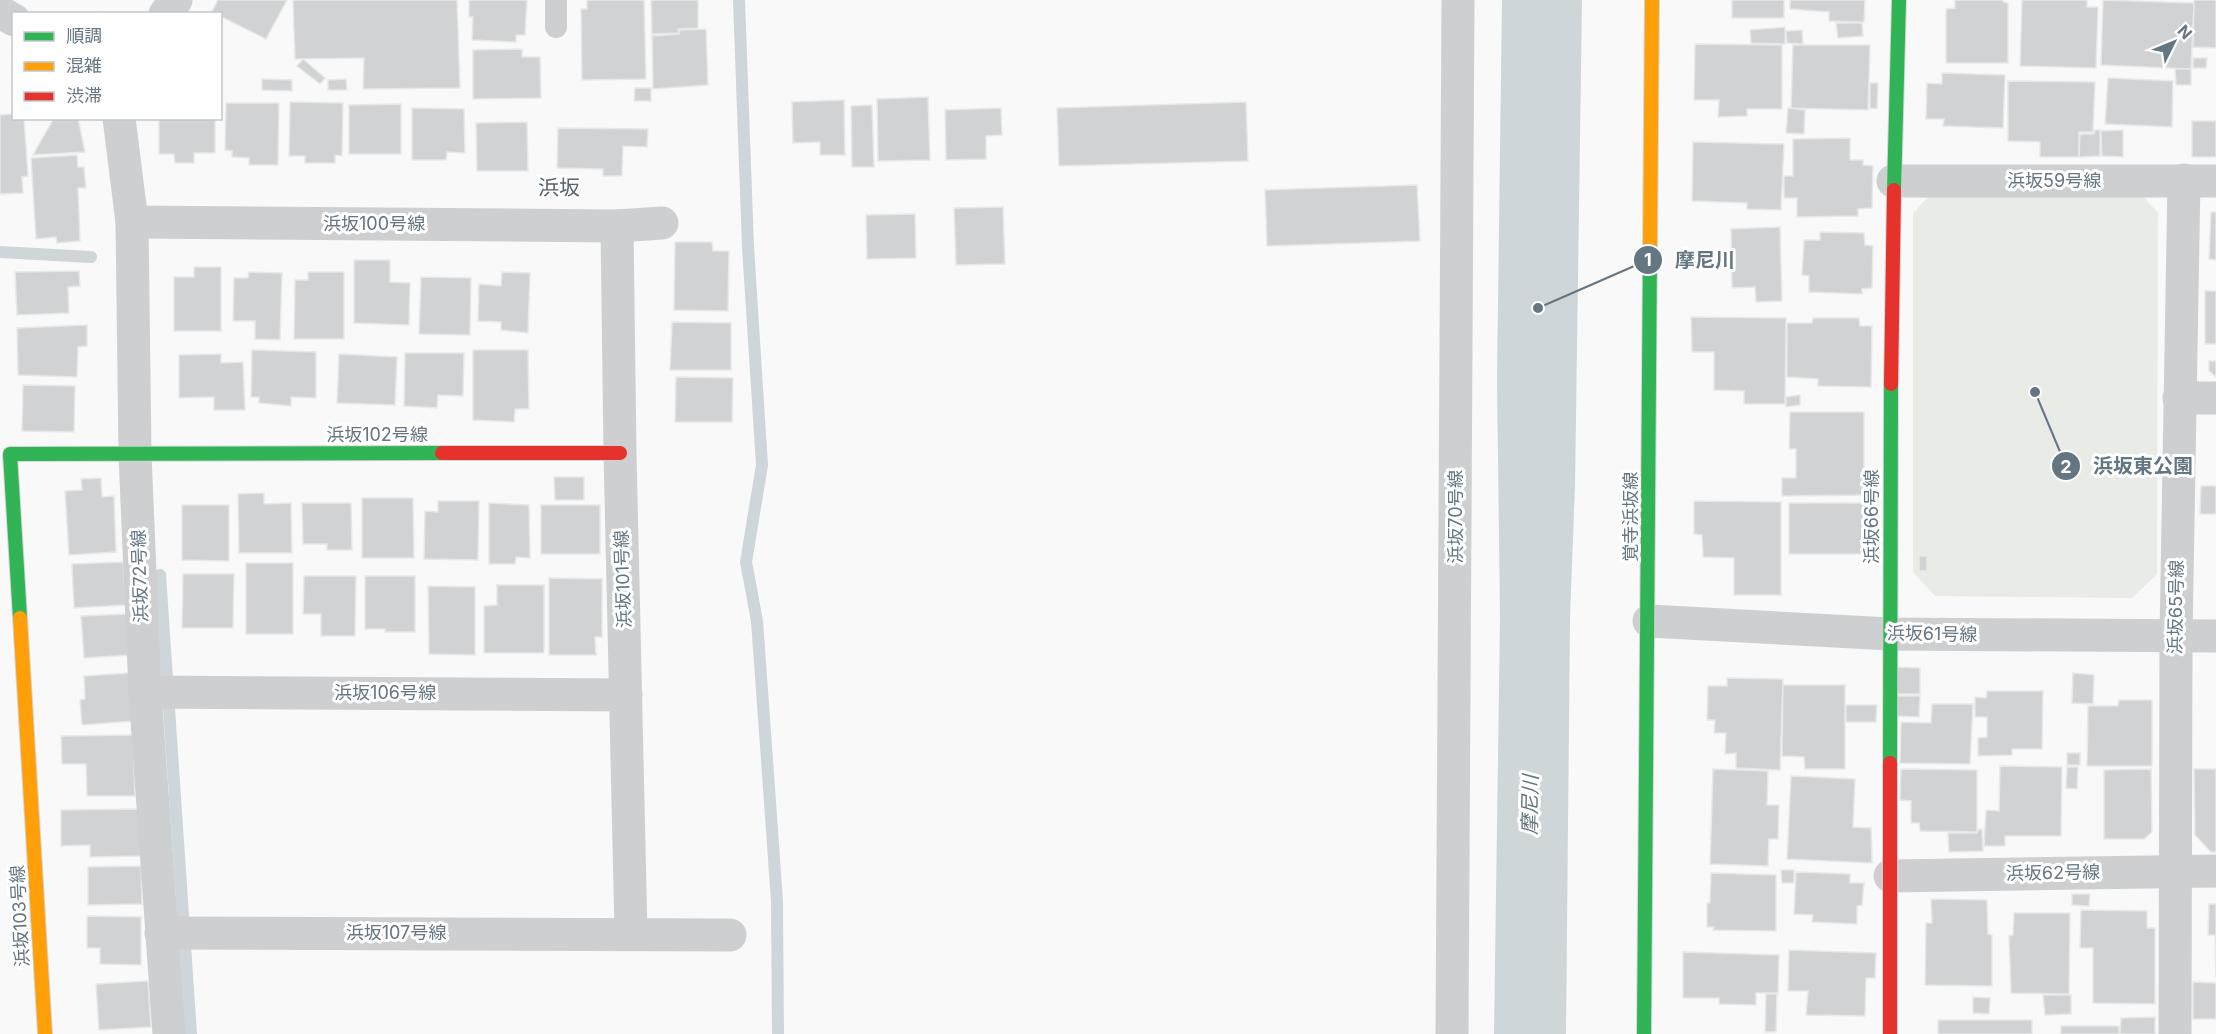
<svg xmlns="http://www.w3.org/2000/svg" width="2216" height="1034" font-family="Inter,'Noto Sans JP',sans-serif">
	<rect width="100%" height="100%" fill="#f9f9f9"/>
	<!-- green -->
	<polygon fill="#e8ebe6" points="1934,191 2141,194 2158,213 2157,574 2132,598 1935,596 1913,572 1913,213"/>
	<!-- water -->
	<polygon fill="#ced6d9" points="1502,0 1582,0 1575,486 1570,618 1566,1034 1494,1034 1500,617 1497,379"/>
	<g fill="none" stroke-linecap="round" stroke-linejoin="round">
		<!-- stream -->
		<g stroke="#ced6d9" stroke-width="12">
			<polyline points="739,0 748,247 762,465 746,562 757,621 772,830 777,902 778,1034"/>
			<polyline points="0,252 91,257"/>
			<polyline points="160,575 191,1034"/>
		</g>
	</g>
	<!-- building -->
	<g fill="#d0d2d3" stroke="#e8e8e8" stroke-width="1.5">
		<polygon points="218,0 287,0 266,39 220,16 220,14 212,11"/>
		<polygon points="293,0 457,0 460,88 363,89 364,58 295,59"/>
		<polygon points="469,0 527,0 525,35 516,35 516,42 472,40 473,17 469,17"/>
		<polygon points="587,0 644,0 646,79 582,80 581,9 587,9"/>
		<polygon points="651,0 698,0 698,28 678,29 679,33 652,34"/>
		<rect x="1732" y="0" width="52" height="18"/>
		<polygon points="1790,0 1865,0 1864,22 1829,21 1829,12 1790,9"/>
		<polygon points="1955,0 2003,0 2003,2 2008,3 2008,63 1946,63 1946,9 1955,8"/>
		<polygon points="2022,0 2087,0 2087,7 2098,7 2096,68 2020,66"/>
		<polygon points="2103,0 2194,3 2191,69 2101,65"/>
		<polygon points="2194,0 2216,0 2216,48 2193,47"/>
		<polygon points="1836,23 1862,23 1863,36 1838,38"/>
		<polygon points="1785,27 1785,44 1751,43 1750,30"/>
		<polygon points="706,29 708,85 653,89 652,36 679,34 680,30"/>
		<polygon points="1802,30 1803,44 1787,43 1786,31"/>
		<polygon points="1695,44 1782,45 1782,109 1747,109 1747,116 1718,117 1719,100 1694,100"/>
		<polygon points="1793,45 1870,45 1868,110 1791,108"/>
		<polygon points="522,49 522,57 540,57 541,98 473,99 473,50"/>
		<polygon points="2193,58 2207,58 2206,68 2193,68"/>
		<polygon points="303,59 325,78 320,84 297,66"/>
		<polygon points="2175,69 2191,69 2191,85 2176,85"/>
		<polygon points="1942,73 2005,75 2003,128 1943,126 1944,119 1926,119 1927,83 1942,84"/>
		<polygon points="2108,78 2173,81 2172,127 2105,124"/>
		<polygon points="262,79 292,80 292,91 262,90"/>
		<polygon points="346,79 347,90 328,90 328,80"/>
		<polygon points="2008,81 2095,82 2093,132 2079,132 2079,157 2040,157 2040,142 2008,141"/>
		<polygon points="1870,83 1878,83 1877,109 1870,108"/>
		<polygon points="635,88 651,88 651,101 634,101"/>
		<polygon points="928,97 930,160 878,161 877,99"/>
		<polygon points="844,100 845,155 820,155 820,142 793,143 792,102"/>
		<polygon points="290,102 343,103 342,156 335,155 335,163 305,163 305,156 289,156"/>
		<polygon points="1246,102 1248,161 1059,166 1057,108"/>
		<polygon points="226,103 279,103 278,165 249,165 249,158 232,157 232,151 225,150"/>
		<polygon points="401,104 401,154 349,154 349,105"/>
		<polygon points="872,105 874,167 852,167 851,106"/>
		<polygon points="412,108 464,109 465,153 447,152 446,160 412,160"/>
		<polygon points="1001,108 1002,135 986,136 986,159 946,160 945,110"/>
		<polygon points="1788,108 1805,110 1804,134 1786,133"/>
		<polygon points="14,114 14,118 24,118 28,176 22,177 23,193 0,194 0,115"/>
		<polygon points="54,118 78,118 85,152 33,155"/>
		<polygon points="159,118 215,118 215,153 194,153 194,163 175,163 174,154 159,154"/>
		<rect x="2192" y="121" width="24" height="36"/>
		<polygon points="527,122 528,171 477,171 476,123"/>
		<polygon points="558,128 648,129 647,147 623,146 622,176 603,176 603,169 557,168"/>
		<polygon points="2095,130 2100,130 2100,156 2079,157 2080,134 2094,134"/>
		<polygon points="2123,130 2123,157 2102,156 2101,131"/>
		<polygon points="1850,138 1850,160 1863,160 1863,165 1873,166 1872,208 1858,209 1858,216 1797,217 1797,198 1784,198 1784,176 1793,176 1793,139"/>
		<polygon points="1693,142 1784,144 1781,210 1747,209 1747,203 1692,201"/>
		<polygon points="77,155 78,167 84,167 86,188 78,188 80,241 57,243 56,237 36,239 31,158"/>
		<polygon points="1417,185 1420,241 1267,246 1265,190"/>
		<polygon points="1003,207 1005,264 956,265 954,208"/>
		<polygon points="2211,212 2216,212 2216,260 2209,259"/>
		<polygon points="915,214 916,258 867,259 866,215"/>
		<polygon points="1780,227 1782,301 1756,302 1755,287 1732,288 1731,229"/>
		<polygon points="1820,232 1864,233 1865,245 1873,246 1872,288 1862,289 1862,294 1809,292 1809,276 1802,275 1804,240 1820,240"/>
		<polygon points="675,242 712,242 713,251 729,251 728,311 674,310"/>
		<polygon points="354,260 390,260 390,282 410,283 409,325 354,323"/>
		<polygon points="194,267 221,267 221,331 174,331 174,277 194,277"/>
		<polygon points="79,271 80,286 68,287 69,313 17,315 15,272"/>
		<polygon points="249,272 282,273 280,340 255,339 255,321 233,321 234,278 248,278"/>
		<polygon points="308,272 344,272 344,339 294,339 295,280 308,280"/>
		<polygon points="502,272 530,273 528,333 501,330 501,322 478,321 479,284 501,286"/>
		<polygon points="421,277 471,278 470,335 419,334"/>
		<rect x="2205" y="291" width="11" height="53"/>
		<polygon points="1691,317 1786,318 1785,404 1744,404 1744,391 1714,390 1714,352 1692,352"/>
		<polygon points="1813,318 1859,318 1860,326 1872,326 1871,387 1818,386 1818,379 1787,377 1787,323 1812,323"/>
		<polygon points="672,322 731,323 731,370 670,370"/>
		<polygon points="87,325 87,346 78,347 77,377 18,375 17,328"/>
		<polygon points="252,350 316,352 316,398 291,397 291,406 259,403 259,397 251,397"/>
		<polygon points="473,350 528,350 529,409 515,409 514,422 473,420"/>
		<polygon points="405,353 464,353 463,396 438,395 437,408 404,406"/>
		<polygon points="221,354 221,363 243,362 245,410 214,410 214,397 179,398 179,355"/>
		<polygon points="339,354 397,357 395,405 337,403"/>
		<polygon points="2209,361 2216,361 2216,377 2209,371"/>
		<polygon points="676,377 733,378 732,422 675,422"/>
		<polygon points="23,385 75,386 74,432 22,431"/>
		<polygon points="1800,395 1800,405 1786,407 1786,397"/>
		<polygon points="1790,412 1864,412 1864,495 1782,496 1782,478 1796,478 1796,449 1789,449"/>
		<polygon points="554,477 584,477 584,500 555,500"/>
		<polygon points="101,478 102,497 114,496 116,552 69,555 65,491 82,490 81,479"/>
		<polygon points="2201,486 2216,486 2216,514 2200,514"/>
		<polygon points="264,493 264,504 291,503 292,553 239,553 238,494"/>
		<polygon points="362,498 413,498 414,558 362,558"/>
		<polygon points="438,501 479,501 478,560 424,559 425,511 438,512"/>
		<polygon points="1694,501 1781,502 1781,595 1734,595 1734,558 1703,557 1702,535 1694,534"/>
		<polygon points="302,503 351,503 352,550 327,550 327,544 303,544"/>
		<polygon points="489,503 529,505 530,558 516,557 515,564 489,564"/>
		<rect x="1789" y="503" width="75" height="51"/>
		<polygon points="182,505 229,505 229,561 182,560"/>
		<rect x="541" y="505" width="59" height="49"/>
		<rect x="1919" y="556" width="8" height="15"/>
		<polygon points="123,562 126,605 74,608 72,564"/>
		<rect x="246" y="563" width="47" height="71"/>
		<polygon points="183,574 234,574 233,628 182,628"/>
		<polygon points="304,576 356,576 355,636 321,636 321,614 303,614"/>
		<polygon points="365,576 415,576 415,632 385,632 385,629 365,629"/>
		<polygon points="549,578 602,579 602,637 595,637 596,655 549,655"/>
		<polygon points="497,585 544,585 544,653 484,653 484,606 497,605"/>
		<polygon points="428,586 475,587 475,655 429,654"/>
		<polygon points="127,614 130,655 84,658 81,616"/>
		<polygon points="1896,667 1920,668 1920,694 1895,694"/>
		<polygon points="129,673 133,721 82,725 80,700 85,699 84,676"/>
		<polygon points="2073,673 2094,675 2093,704 2072,703"/>
		<polygon points="1727,678 1783,679 1780,770 1736,768 1736,753 1725,754 1726,733 1714,733 1715,720 1707,720 1708,686 1727,686"/>
		<polygon points="1783,685 1845,685 1845,769 1805,769 1804,757 1782,756"/>
		<polygon points="1987,691 2043,691 2042,749 2012,749 2012,755 1978,756 1978,738 1987,737 1987,717 1975,717 1975,697 1986,698"/>
		<polygon points="1896,696 1920,696 1919,717 1896,716"/>
		<polygon points="2119,700 2152,700 2152,766 2087,766 2088,706 2118,706"/>
		<polygon points="1932,704 1973,704 1970,764 1900,763 1901,722 1931,723"/>
		<polygon points="1846,705 1877,705 1876,722 1846,722"/>
		<polygon points="133,735 135,796 87,796 86,764 62,764 61,736"/>
		<rect x="2067" y="753" width="13" height="12"/>
		<polygon points="2000,766 2062,767 2061,836 2005,836 2005,846 1984,846 1986,810 1999,811"/>
		<polygon points="2067,767 2078,767 2077,789 2066,788"/>
		<polygon points="1713,769 1768,771 1767,805 1779,805 1778,839 1769,839 1768,866 1710,864"/>
		<polygon points="1901,769 1977,770 1977,832 1920,831 1919,823 1911,823 1911,801 1900,800"/>
		<polygon points="2151,769 2152,832 2144,839 2104,839 2104,770"/>
		<polygon points="2194,769 2216,769 2216,852 2211,852 2195,835"/>
		<polygon points="1791,776 1855,779 1853,827 1871,828 1872,863 1787,859"/>
		<polygon points="140,809 141,856 90,857 90,845 61,846 61,810"/>
		<polygon points="1982,829 1983,851 1949,852 1948,833 1977,833 1978,830"/>
		<polygon points="141,866 142,904 88,905 88,867"/>
		<polygon points="1781,870 1794,870 1794,883 1782,883"/>
		<polygon points="1796,872 1850,874 1850,883 1864,883 1862,905 1857,906 1857,924 1812,922 1813,915 1794,914"/>
		<polygon points="1711,873 1776,875 1776,931 1713,930 1714,927 1707,927 1707,903 1710,903"/>
		<polygon points="2072,894 2090,894 2089,906 2072,905"/>
		<polygon points="1931,899 1987,900 1988,934 1992,935 1992,986 1925,985 1926,923 1932,923"/>
		<polygon points="2209,904 2216,904 2216,977 2215,935 2208,935"/>
		<polygon points="2081,910 2147,911 2147,928 2155,928 2155,1004 2093,1003 2093,948 2080,948"/>
		<polygon points="2014,913 2070,913 2069,994 2011,993 2009,936 2013,935"/>
		<polygon points="87,916 141,917 141,965 100,964 100,948 87,948"/>
		<polygon points="1789,950 1876,953 1875,978 1866,978 1865,1016 1806,1015 1808,991 1788,991"/>
		<polygon points="1683,952 1779,955 1778,993 1756,993 1756,1005 1719,1004 1719,998 1683,998"/>
		<polygon points="148,981 151,1027 99,1030 96,984"/>
		<polygon points="2193,982 2216,983 2216,1019 2193,1019"/>
		<polygon points="1766,994 1777,994 1776,1032 1765,1032"/>
		<polygon points="2043,995 2071,995 2071,1014 2045,1015"/>
		<polygon points="1973,997 1990,998 1989,1014 1973,1013"/>
		<polygon points="2155,1017 2155,1034 2120,1034 2121,1018"/>
		<rect x="1938" y="1020" width="94" height="14"/>
		<rect x="2061" y="1026" width="58" height="8"/>
	</g>
	<g fill="none" stroke-linecap="round" stroke-linejoin="round">
		<!-- fast casing -->
		<g stroke="#d5d6d7" stroke-width="16">
			<g id="fast">
				<polyline points="1894,190 1899,0"/>
				<polyline points="20,618 10,454 442,453"/>
				<polyline points="1890,763 1891,384"/>
				<polyline points="1644,1034 1650,247"/>
			</g>
		</g>
		<!-- slow casing -->
		<g stroke="#d5d6d7" stroke-width="16">
			<g id="slow">
				<polyline points="1650,247 1652,0"/>
				<polyline points="20,618 45,1034"/>
			</g>
		</g>
		<!-- jam casing -->
		<g stroke="#d5d6d7" stroke-width="16">
			<g id="jam">
				<polyline points="1891,384 1894,190"/>
				<polyline points="442,453 620,453"/>
				<polyline points="1890,1034 1890,763"/>
			</g>
		</g>
		<!-- lane -->
		<polyline stroke="#cecfd0" stroke-width="22" points="556,0 556,27"/>
		<!-- street -->
		<g stroke="#cecfd0" stroke-width="33">
			<polyline points="0,12 14,20"/>
			<polyline points="165,14 176,0"/>
			<polyline points="119,118 132,222 135,454 145,692 169,1034"/>
			<polyline points="1893,181 2216,181"/>
			<polyline points="132,222 617,226 662,223"/>
			<polyline points="617,226 620,453 631,933"/>
			<polyline points="2179,398 2216,398"/>
			<polyline points="1649,621 1890,634 2216,636"/>
			<polyline points="145,692 626,695"/>
			<polyline points="1890,876 2216,871"/>
			<polyline points="161,933 730,935"/>
			<polyline points="1452,1034 1458,0"/>
			<polyline points="2175,1034 2176,636 2184,180"/>
		</g>
		<!-- fast -->
		<use href="#fast" stroke="#30b455" stroke-width="14"/>
		<!-- slow -->
		<use href="#slow" stroke="#ff9f0a" stroke-width="14"/>
		<!-- jam -->
		<use href="#jam" stroke="#e5322d" stroke-width="14"/>
	</g>
	<g text-anchor="middle" stroke-width="6" stroke-linejoin="round" paint-order="stroke">
		<!-- street labels -->
		<g font-size="18" fill="#657683" stroke="#fff">
			<text x="2054" y="187">浜坂59号線</text>
			<text x="374" y="230">浜坂100号線</text>
			<text x="377" y="441">浜坂102号線</text>
			<text transform="translate(1456 517) rotate(-90)" y="6">浜坂70号線</text>
			<text transform="translate(1631 517) rotate(-90)" y="6">覚寺浜坂線</text>
			<text transform="translate(1872 517) rotate(-90)" y="6">浜坂66号線</text>
			<text transform="translate(140 576) rotate(-92)" y="6">浜坂72号線</text>
			<text transform="translate(623 579) rotate(-92)" y="6">浜坂101号線</text>
			<text transform="translate(2176 607) rotate(-89)" y="6">浜坂65号線</text>
			<text transform="translate(1932 634) rotate(1)" y="6">浜坂61号線</text>
			<text x="385" y="699">浜坂106号線</text>
			<text transform="translate(2053 873) rotate(-1)" y="6">浜坂62号線</text>
			<text transform="translate(20 916) rotate(-93)" y="6">浜坂103号線</text>
			<text x="396" y="939">浜坂107号線</text>
		</g>
		<!-- water labels -->
		<g font-size="20" font-style="italic" fill="#60757c" stroke="#fff">
			<text transform="translate(1530 805) rotate(-89)" y="7">摩尼川</text>
		</g>
		<!-- quarter labels -->
		<g font-size="21" fill="#57646e" stroke="#fff">
			<text x="559" y="195">浜坂</text>
		</g>
	</g>
	<!-- callouts -->
	<path fill="none" stroke="#657683" stroke-width="2" d="M1538 308L1648 260M2035 392L2066 466"/>
	<g fill="#657683" stroke="#fff" stroke-width="2">
		<circle cx="1538" cy="308" r="6"/>
		<circle cx="2035" cy="392" r="6"/>
		<circle cx="1648" cy="260" r="15"/>
		<circle cx="2066" cy="466" r="15"/>
	</g>
	<g font-size="18" text-anchor="middle" font-weight="bold" fill="#fff">
		<text x="1648" y="266">1</text>
		<text x="2066" y="473">2</text>
	</g>
	<g font-size="20" text-anchor="middle" font-weight="bold" fill="#657683" stroke="#fff" stroke-width="6" stroke-linejoin="round" paint-order="stroke">
		<text x="1705" y="267">摩尼川</text>
		<text x="2143" y="473">浜坂東公園</text>
	</g>
	<!-- legend -->
	<rect x="12" y="12" width="210" height="108" fill="#ffffff" stroke="#c1c8cd" stroke-width="1.5"/>
	<rect x="24" y="32" width="30" height="9" fill="#30b455" stroke="#c1c8cd" stroke-width="1.5"/>
	<text x="66" y="42" font-size="18" fill="#657683">順調</text>
	<rect x="24" y="62" width="30" height="9" fill="#ff9f0a" stroke="#c1c8cd" stroke-width="1.5"/>
	<text x="66" y="72" font-size="18" fill="#657683">混雑</text>
	<rect x="24" y="92" width="30" height="9" fill="#e5322d" stroke="#c1c8cd" stroke-width="1.5"/>
	<text x="66" y="102" font-size="18" fill="#657683">渋滞</text>
	<!-- north arrow -->
	<g transform="translate(2174 42) rotate(47)" stroke="#ffffff" stroke-width="4.5" paint-order="stroke">
	<path d="M0-4.5L10 22L0 15L-10 22Z" fill="#657683"/>
	<text y="-9" font-size="16" font-weight="bold" text-anchor="middle" fill="#657683">N</text>
	</g>
</svg>
